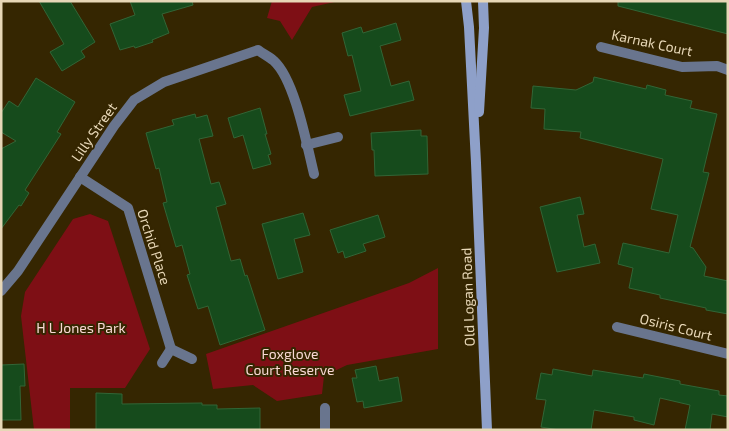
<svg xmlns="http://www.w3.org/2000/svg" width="729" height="431" font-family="'Exo 2',sans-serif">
	<rect width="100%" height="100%" fill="#352601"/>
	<!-- green -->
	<g fill="#7e0f15">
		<polygon points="272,1 339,1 312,7 292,40 280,21 267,18"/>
		<polygon points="90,214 108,221 150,349 125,388 70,388 70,430 34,430 21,316 25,292 73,219"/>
		<polygon points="438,268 438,349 347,365 324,376 322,394 277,401 253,385 213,389 206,354 409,283"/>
	</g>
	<!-- building -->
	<g fill="#164b1c" stroke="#326536">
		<polygon points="39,1 70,1 95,42 81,51 85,57 62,71 50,52 64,44"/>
		<polygon points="130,1 192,1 193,5 162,14 169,33 152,40 153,42 135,48 134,46 120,50 110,24 135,15"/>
		<polygon points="618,1 728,1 728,34 618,6"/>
		<polygon points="396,23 401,40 380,46 391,86 409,81 414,100 350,116 344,95 361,91 352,55 348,56 342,33 361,27 363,33"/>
		<polygon points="594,77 646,89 647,85 666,90 665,95 692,101 690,108 717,114 703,172 709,173 690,247 693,248 706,267 704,276 728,281 728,314 706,310 706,308 660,298 660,295 629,288 633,268 618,264 623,243 669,253 678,215 651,209 663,159 580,138 581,132 544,129 545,109 531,108 533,86 576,90 593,82"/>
		<polygon points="36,78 75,102 57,132 61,134 25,190 29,193 21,206 19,205 1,229 1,149 16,141 1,132 1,113 9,101 18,107"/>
		<polygon points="260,108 267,134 265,134 271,154 268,155 271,164 253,169 243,135 234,138 228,118"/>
		<polygon points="195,114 196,118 207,115 213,136 199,139 211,184 219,182 226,204 216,207 231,261 240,259 245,276 247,275 265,330 220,345 208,306 198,309 187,275 190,274 182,245 176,247 163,203 167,202 159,168 156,169 146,133 174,125 172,120"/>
		<polygon points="421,130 421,136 427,136 428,174 375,176 374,150 372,150 371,133"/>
		<polygon points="580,197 584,214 577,215 584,247 595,244 600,263 557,272 540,207"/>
		<polygon points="303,213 310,235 294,239 303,272 278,279 262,224"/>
		<polygon points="378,215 385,237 363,244 366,251 345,258 343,251 338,253 330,230"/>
		<polygon points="24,364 25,386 20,386 21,420 1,420 1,365"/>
		<polygon points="376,366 379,381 398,377 402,401 364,408 363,401 357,402 352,378 357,378 355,370"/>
		<polygon points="553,369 592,376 593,370 643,378 644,374 680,381 680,384 719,391 719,395 728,396 728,417 712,414 710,430 685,430 690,405 660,398 654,425 634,420 634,417 594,410 591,430 559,430 541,427 546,400 536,399 541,373 552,375"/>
		<polygon points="96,393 122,394 122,404 202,403 202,405 217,405 217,409 260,408 260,430 96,430"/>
	</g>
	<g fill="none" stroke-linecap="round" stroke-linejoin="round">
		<!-- minor -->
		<g stroke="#69758e" stroke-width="10">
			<polyline points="601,47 682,67 717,66 728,70"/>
			<polyline points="306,145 338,137"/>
			<polyline points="80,177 128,208 171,349"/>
			<path d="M 1,291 L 18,271 L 114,126 L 134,100 L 164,82 L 258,50 C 263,54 270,57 274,61 C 295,80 307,146 314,174"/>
			<polyline points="617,327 728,354"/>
			<polyline points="162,363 171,349 192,359"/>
			<polyline points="325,430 325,408"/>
		</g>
		<!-- secondary -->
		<g stroke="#8ea0c9" stroke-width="10">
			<polyline points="466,1 469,27 476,163 487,430"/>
			<polyline points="479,112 484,28 483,1"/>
		</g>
	</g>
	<g text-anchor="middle" stroke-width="4" stroke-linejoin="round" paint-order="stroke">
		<!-- street labels -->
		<g font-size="14" fill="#e7d7b7" stroke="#352601">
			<text transform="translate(652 43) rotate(12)" y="5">Karnak Court</text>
			<text transform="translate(94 132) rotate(-55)" y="5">Lilly Street</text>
			<text transform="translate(154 247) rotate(72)" y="5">Orchid Place</text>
			<text transform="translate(468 297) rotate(-92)" y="5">Old Logan Road</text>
			<text transform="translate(676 327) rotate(14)" y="5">Osiris Court</text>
		</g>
		<!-- park labels -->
		<g font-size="14" fill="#f9d8d4" stroke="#352601">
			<text x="81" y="333">H L Jones Park</text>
			<text x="290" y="359">Foxglove<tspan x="290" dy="16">Court Reserve</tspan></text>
		</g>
	</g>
	<!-- border -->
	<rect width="729" height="431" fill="none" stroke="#e7d7b7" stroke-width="5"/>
</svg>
